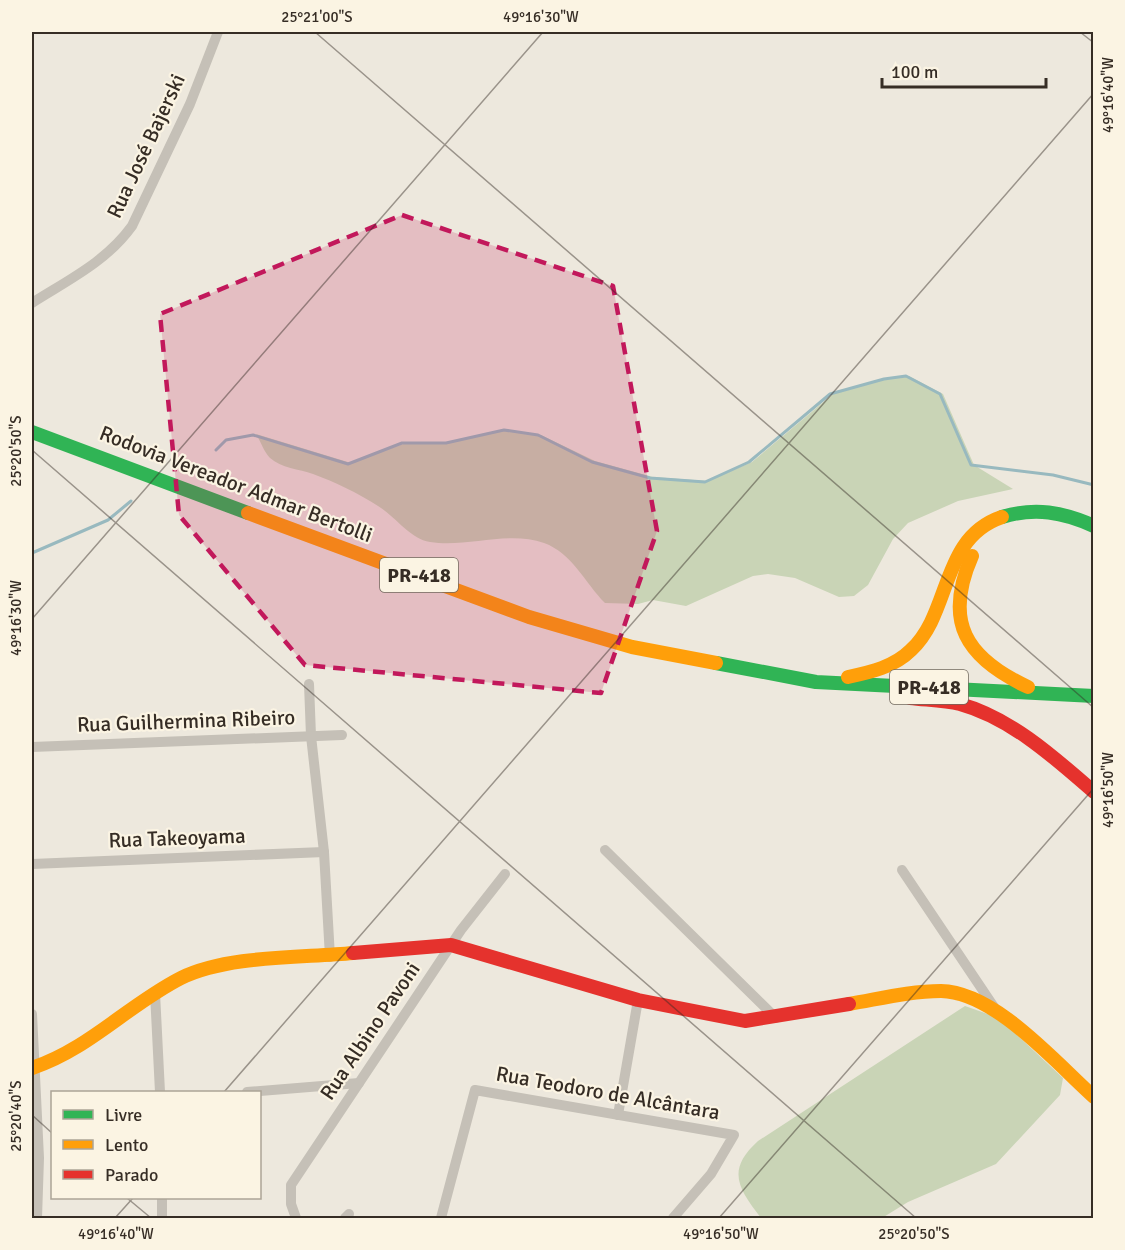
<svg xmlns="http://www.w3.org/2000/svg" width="1125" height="1250" font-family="Signika,sans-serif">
	<rect width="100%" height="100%" fill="#ede8dd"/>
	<!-- green -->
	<g fill="#c9d4b6">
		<path d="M 909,376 L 943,394 L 974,465 L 1013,489 L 958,501 L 908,523 L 893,539 L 868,585 L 854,596 L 839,597 L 795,578 L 768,574 L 753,576 L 686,606 L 653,600 L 638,604 L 605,603 C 585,583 572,553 544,543 C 508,530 467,548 430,542 C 410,539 395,516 378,506 C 358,493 335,482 313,474 C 299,469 281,468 270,458 C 264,452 261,442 256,434 L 351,463 L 406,443 L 449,442 L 507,430 L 541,435 L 595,461 L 653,477 L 708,481 L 752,462 L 833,394 L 887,378 Z"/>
		<path d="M 965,1006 L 999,1018 L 1063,1078 L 1060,1095 L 996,1164 L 908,1202 L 882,1218 L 761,1218 C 738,1188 726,1170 758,1141 Z"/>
	</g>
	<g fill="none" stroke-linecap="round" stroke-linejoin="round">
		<!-- stream -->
		<g stroke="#98b9bf" stroke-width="3">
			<polyline points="216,450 226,440 253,435 348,464 402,443 446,443 504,430 538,435 592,462 650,478 705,482 749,462 830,394 884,379 906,376 940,394 971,465 1053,475 1094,485"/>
			<polyline points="32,553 108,520 131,501"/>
		</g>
		<!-- street -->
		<g stroke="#c5c0b7" stroke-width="10">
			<path d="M 32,303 C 68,280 106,262 132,226 L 190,104 L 218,32"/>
			<polyline points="309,684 311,736 324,852 330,957"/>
			<polyline points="32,747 342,735"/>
			<polyline points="605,850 776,1018"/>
			<polyline points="32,864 324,852"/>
			<polyline points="902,870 994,1007"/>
			<polyline points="155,993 160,1092"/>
			<polyline points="32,1014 39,1158 37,1218"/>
			<polyline points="247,1092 359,1083"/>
			<polyline points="618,1115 638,1000"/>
			<polyline points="162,1198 162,1218"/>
			<polyline points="296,1218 291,1204 291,1185 461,930 505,874"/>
			<polyline points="345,1218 349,1214"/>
			<polyline points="441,1218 475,1090 734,1135 711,1174 673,1218"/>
		</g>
		<!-- fast -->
		<g stroke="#30b455" stroke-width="14">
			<polyline points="32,432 248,513"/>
			<path d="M 1002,517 C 1035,507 1063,512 1094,526"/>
			<polyline points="716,663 816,682 1094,696"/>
		</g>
		<!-- slow -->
		<g stroke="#ff9f0a" stroke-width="14">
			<polyline points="248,513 529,617 632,647 716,663"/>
			<path d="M 972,556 C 943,622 966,658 1028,687"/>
			<path d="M 848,677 C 871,672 894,667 911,650 C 952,612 940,538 1002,517"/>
			<path d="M 849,1004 C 879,999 910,991 941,991 C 995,992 1055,1062 1094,1097"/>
			<path d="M 32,1068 C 89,1049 128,1005 181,978 C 228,955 301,958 353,953"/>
		</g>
		<!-- jam -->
		<g stroke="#e5322d" stroke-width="14">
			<path d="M 910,698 C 927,700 944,700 960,704 C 1011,718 1055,758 1094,792"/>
			<polyline points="353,953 451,945 638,1000 745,1021 849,1004"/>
		</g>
	</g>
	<!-- marked area -->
	<path fill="#c2185b" fill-opacity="0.2" stroke="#c2185b" stroke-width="4.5" stroke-dasharray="12 8" stroke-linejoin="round" d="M 402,215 L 613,286 L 657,531 L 601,693 L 305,665 L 179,515 L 160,314 Z"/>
	<!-- ticks -->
	<path fill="none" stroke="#362d25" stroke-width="1.5" stroke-opacity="0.45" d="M 315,32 L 1094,708M 1080,32 L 1094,43M 32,450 L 916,1218M 32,619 L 543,32M 224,1092 L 1094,93M 32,1115 L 52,1133M 127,1198 L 151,1218M 115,1218 L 133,1198M 719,1218 L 1094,788"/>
	<g text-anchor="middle" stroke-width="4.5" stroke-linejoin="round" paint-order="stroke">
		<!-- shield labels -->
		<g fill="#fbf4e3" stroke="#71695e" stroke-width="1.5">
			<rect x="380" y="558" width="78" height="34" rx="4.5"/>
			<rect x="890" y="670" width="78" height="34" rx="4.5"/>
		</g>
		<g font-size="20" font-weight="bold" fill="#362d25">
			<text x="419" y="582">PR-418</text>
			<text x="929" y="694">PR-418</text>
		</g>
		<!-- street labels -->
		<g font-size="21" fill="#362d25" stroke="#fbf4e3">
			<text transform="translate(146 146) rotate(-65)" y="7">Rua José Bajerski</text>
			<text transform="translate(236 484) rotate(21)" y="7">Rodovia Vereador Admar Bertolli</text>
			<text transform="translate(186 721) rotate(-2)" y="7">Rua Guilhermina Ribeiro</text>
			<text transform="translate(177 838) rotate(-2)" y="7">Rua Takeoyama</text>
			<text transform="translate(370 1031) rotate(-56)" y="7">Rua Albino Pavoni</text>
			<text transform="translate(608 1093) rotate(10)" y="7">Rua Teodoro de Alcântara</text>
		</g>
	</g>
	<!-- border -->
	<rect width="1125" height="1250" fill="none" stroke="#fbf4e3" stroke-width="66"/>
	<!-- legend -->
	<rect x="51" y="1091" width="210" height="108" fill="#fbf4e3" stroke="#aca497" stroke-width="1.5"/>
	<rect x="63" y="1110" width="30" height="9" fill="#30b455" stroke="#aca497" stroke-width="1.5"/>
	<text x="105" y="1121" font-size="18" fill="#362d25">Livre</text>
	<rect x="63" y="1140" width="30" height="9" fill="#ff9f0a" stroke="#aca497" stroke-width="1.5"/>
	<text x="105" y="1151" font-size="18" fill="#362d25">Lento</text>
	<rect x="63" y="1170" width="30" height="9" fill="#e5322d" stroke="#aca497" stroke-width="1.5"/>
	<text x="105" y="1181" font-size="18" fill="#362d25">Parado</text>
	<!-- scale -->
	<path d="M882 78v9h164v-9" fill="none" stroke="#362d25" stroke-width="3"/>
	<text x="891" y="78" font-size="18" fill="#362d25" stroke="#fbf4e3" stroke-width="4.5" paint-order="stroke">100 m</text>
	<rect x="33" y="33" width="1059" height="1184" fill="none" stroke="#362d25" stroke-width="2"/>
	<g font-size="15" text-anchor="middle" fill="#362d25">
		<text x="317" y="22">25°21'00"S</text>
		<text x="541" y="22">49°16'30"W</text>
		<text transform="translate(1108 95) rotate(-90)" y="5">49°16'40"W</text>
		<text transform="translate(16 451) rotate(-90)" y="5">25°20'50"S</text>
		<text transform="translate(16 618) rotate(-90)" y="5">49°16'30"W</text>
		<text transform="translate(1108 790) rotate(-90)" y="5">49°16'50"W</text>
		<text transform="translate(16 1116) rotate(-90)" y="5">25°20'40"S</text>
		<text x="116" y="1239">49°16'40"W</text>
		<text x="721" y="1239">49°16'50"W</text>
		<text x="914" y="1239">25°20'50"S</text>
	</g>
</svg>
